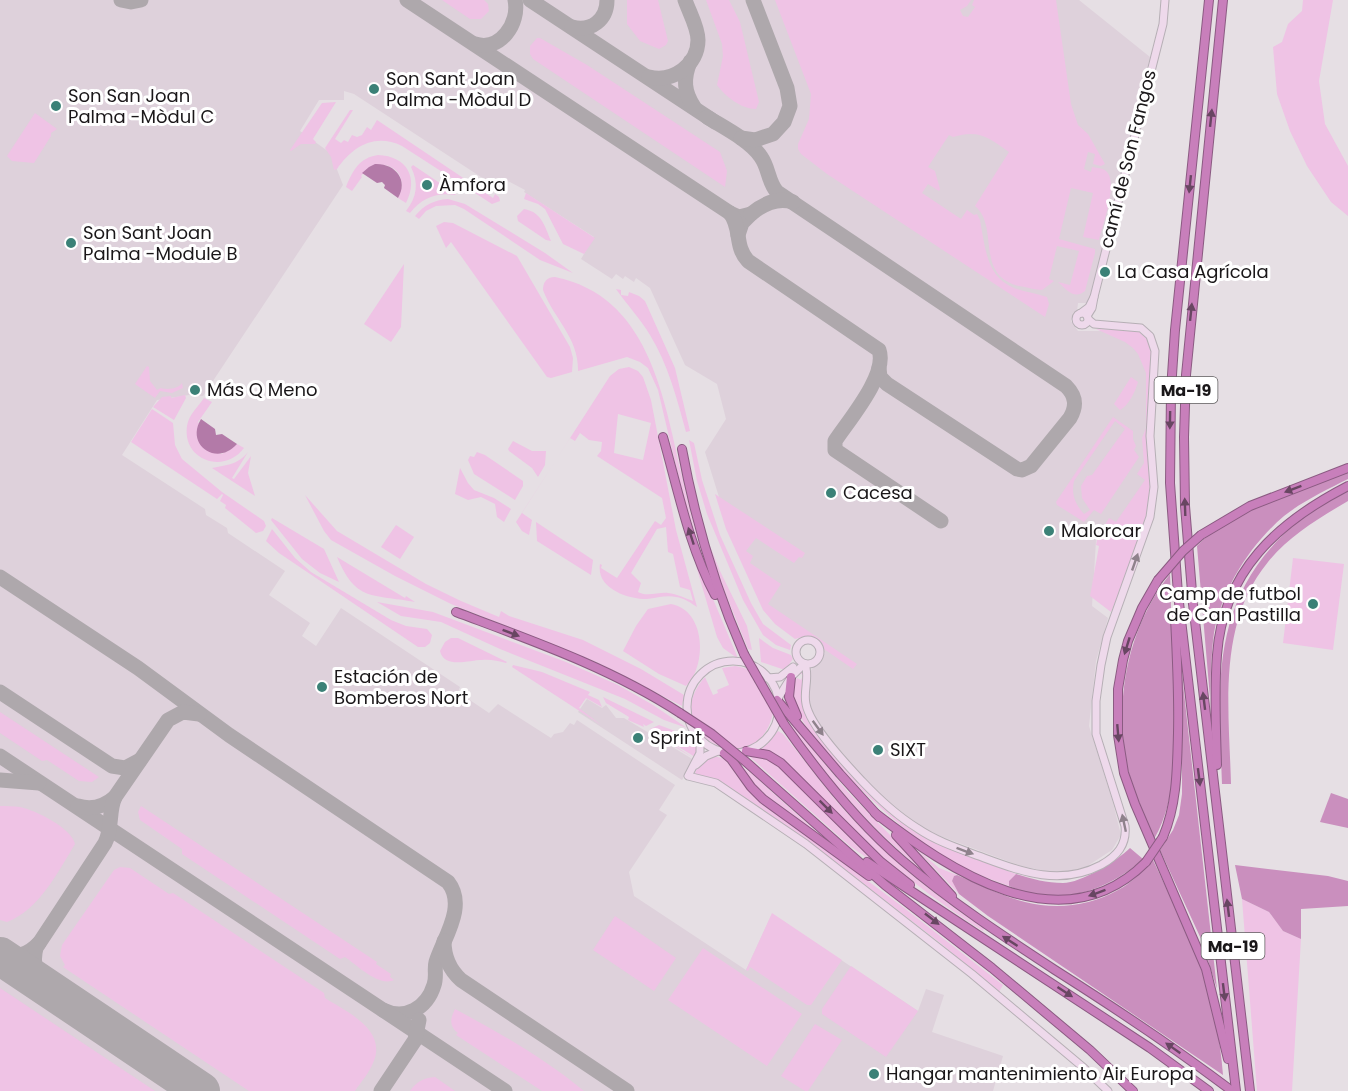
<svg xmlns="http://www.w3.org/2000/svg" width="1348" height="1091" font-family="Poppins,sans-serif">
	<rect width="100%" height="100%" fill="#e6dfe4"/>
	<!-- built -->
	<g fill="#ded1db">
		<polygon points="0,0 1079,0 1150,57 1089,303 1078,303 1077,311 1073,313 1071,321 1078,331 1126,331 1150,353 1145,444 1147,512 1131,562 1096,540 1092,606 1108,618 1096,661 1089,726 1113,803 1121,835 1112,850 1089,865 1064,875 1021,866 924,830 881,795 854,768 814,718 809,704 808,691 811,670 825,653 804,632 776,615 755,589 728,526 705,452 726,419 717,384 685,365 650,288 636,278 634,282 625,276 623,279 616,274 612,279 581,259 594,237 524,192 525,190 504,179 491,181 481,177 354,94 344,91 344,100 319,100 300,131 340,160 336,167 343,185 203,396 189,395 157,400 122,455 205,509 206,515 227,528 228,533 285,571 269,595 310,623 302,636 316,646 341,608 460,687 458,692 489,713 498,704 551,738 554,734 563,732 570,723 574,725 577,720 675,785 659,810 667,815 629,872 634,896 746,970 772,914 918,1011 926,989 944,995 932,1032 1003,1056 993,1091 0,1091"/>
		<polygon points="587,699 602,708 606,705 616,718 624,718 694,760 682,780 578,712"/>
	</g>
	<!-- green -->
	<g fill="#efc3e5" fill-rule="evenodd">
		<polygon points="442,0 484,0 488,4 489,11 481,19 470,19"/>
		<polygon points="627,0 658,0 668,41 666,45 659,49 640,41 627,24"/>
		<path d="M 706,0 L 729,0 L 740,22 L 759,102 L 756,109 C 741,109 725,96 717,85 L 723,56 L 722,44 Z"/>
		<path d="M 775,0 L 971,0 L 967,6 L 960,10 L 963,16 L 968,17 L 975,7 L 972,5 L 974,0 L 1056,0 L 1071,104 L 1078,125 L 1088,134 L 1105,164 L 1101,166 L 1093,164 L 1095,154 L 1088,152 L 1084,169 L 1091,172 L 1092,167 C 1097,168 1103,168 1106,171 C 1119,182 1102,226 1099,240 L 1083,237 L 1093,193 L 1071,188 L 1059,239 L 1095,249 L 1095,253 L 1085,291 C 1074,300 1067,290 1058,282 L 1070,285 L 1079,251 L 1057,246 L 1049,279 L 1054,281 L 1042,290 C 1035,290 1027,287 1019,286 C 974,275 1000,227 975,206 L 1009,152 C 989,138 979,129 953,137 L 949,135 L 928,167 L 935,171 L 940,189 L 939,191 L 928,184 L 922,193 L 961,219 L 967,210 L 974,215 L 977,214 L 980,220 C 985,246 986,277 1014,288 C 1025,292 1036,293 1047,297 L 1049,304 L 1045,317 L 827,174 L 801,154 L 798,149 L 798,144 L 809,119 L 811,94 Z"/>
		<polygon points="1303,0 1333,0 1319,81 1325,124 1348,166 1348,216 1331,202 1307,166 1290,131 1277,94 1273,47 1282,42 1288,24 1302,11"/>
		<polygon points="537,38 540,38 587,65 720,152 727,171 725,187 533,59 530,54 530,46"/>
		<polygon points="336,102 313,139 316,142 315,144 301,144 291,151 290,150 322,103"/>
		<path d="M 350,110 L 353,110 L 335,139 L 341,143 L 344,140 L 348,142 L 352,135 L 357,137 L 362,135 L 367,127 L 371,130 L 377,120 L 493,198 L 495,194 L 499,197 L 500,201 L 492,204 L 402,146 C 375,133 353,146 337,169 L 334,170 L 331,157 L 325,148 Z"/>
		<polygon points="35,113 57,129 51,133 51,136 34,163 12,161 7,156"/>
		<path d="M 378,155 C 407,156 419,178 406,203 L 398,198 C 413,170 379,152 361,176 L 362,177 L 352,191 L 346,187 C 353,170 359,158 378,155 Z"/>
		<path d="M 413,165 L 456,194 L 455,195 C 436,192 422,198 410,213 L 406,211 C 417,197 419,183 411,167 Z"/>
		<polygon points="526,193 595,238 584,254 563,244 545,209 538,204 524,199"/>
		<path d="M 448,199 L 465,204 L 545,253 L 573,273 L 540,260 L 464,209 L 455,205 L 436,206 L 426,211 L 419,219 L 415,216 C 424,205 434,200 448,199 Z"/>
		<path d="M 524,209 C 542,212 545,227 551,241 L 546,240 L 518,221 L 517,216 Z"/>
		<polygon points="444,222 453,223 517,256 570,347 573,358 572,372 551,378 547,377 451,242 446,248 436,226"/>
		<polygon points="404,264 401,327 391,342 364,324"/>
		<path d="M 555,277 C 648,296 663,394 681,472 C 688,505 696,537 707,569 L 682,492 L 658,390 L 648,368 L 640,362 L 627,357 L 578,371 C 579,338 554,319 543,290 C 543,283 546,277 555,277 Z"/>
		<path d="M 616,289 L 621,290 L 621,295 L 628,296 L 629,292 L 639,296 L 645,301 L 675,368 L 690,431 L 686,432 C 677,399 668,364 650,335 C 640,318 627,305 616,289 Z"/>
		<polygon points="1096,329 1138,331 1148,340 1152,355 1147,443 1151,488 1147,514 1118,601 1116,600 1111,612 1090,596 1099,546 1096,545 1097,540 1102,538 1101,531 1109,518 1116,522 1145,480 1137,474 1144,463 1142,438 1146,428 1146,373 1138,354 1133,348 1125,342"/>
		<path d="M 147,366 L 149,367 L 150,381 L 157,390 L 161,388 C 167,390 178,389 182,383 L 183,388 L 172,393 L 160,391 L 155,398 L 135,384 Z"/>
		<path d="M 629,367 L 638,371 L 643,377 L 651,400 L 676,530 L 697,607 C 691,603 684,598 676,597 C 666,595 657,598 647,599 C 627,599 596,588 600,564 L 602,565 L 601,568 L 617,578 L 655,521 L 661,525 L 666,518 L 662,498 L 597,456 L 601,451 L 602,442 L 589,440 L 580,433 L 575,441 L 570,438 L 522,513 L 532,520 L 529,535 L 522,531 L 516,522 L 610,376 L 619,369 ZM 618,414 L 651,423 L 643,460 L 614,453 ZM 666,527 L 668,552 L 673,554 L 680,587 L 690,590 L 693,601 C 685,598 677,594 668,593 C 659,592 646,597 638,592 L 641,583 L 631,573 L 657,529 Z"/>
		<path d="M 1131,377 L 1138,382 C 1135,392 1129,405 1120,410 L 1114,404 Z"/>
		<polygon points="185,395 186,398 174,420 153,407 162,397 171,396 171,398"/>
		<path d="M 204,398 L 212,402 L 198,422 L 221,454 L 228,451 L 237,444 L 244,448 C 224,475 182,460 187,426 C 189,414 198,407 204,398 Z"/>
		<polygon points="152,409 173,423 175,445 182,459 222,492 264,521 266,526 263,531 256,533 225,508 226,505 220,501 223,495 222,494 217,499 131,442"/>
		<path d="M 1113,417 L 1133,431 L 1133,439 L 1136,446 L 1134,450 L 1139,457 L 1101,514 L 1094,510 L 1084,522 L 1057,505 L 1056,502 ZM 1115,421 L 1125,429 L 1092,475 L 1087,476 L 1081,486 L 1082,498 L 1090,510 L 1084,514 C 1075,504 1071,494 1074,481 Z"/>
		<polygon points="689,440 694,443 702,480 720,535 751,603 763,624 791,645 790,650 776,645 763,635 743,600 707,514 697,481"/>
		<polygon points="513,441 532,451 546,451 545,465 538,477 532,468 509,451 508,449"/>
		<path d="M 248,452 L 232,478 L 234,479 L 251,456 L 248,473 L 255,496 L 212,468 C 226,465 238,465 248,452 Z"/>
		<polygon points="477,452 485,455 523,481 523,486 515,500 474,474 468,460 470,456 474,457"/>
		<polygon points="460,468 468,483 474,490 494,498 511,509 504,522 497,517 495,504 481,497 468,500 455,494"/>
		<polygon points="715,494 805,553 802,558 799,557 794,563 756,538 746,551 753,556 750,563 781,584 768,604 857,664 853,669 824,649 822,643 814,637 806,636 795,639 775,624 763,610 726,529"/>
		<polygon points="305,495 337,531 426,584 461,601 499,617 501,611 509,616 583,640 641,669 684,695 682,706 596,662 451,604 395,576 331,540 324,531"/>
		<polygon points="272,518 324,549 339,582 320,573 302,559 271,520"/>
		<polygon points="536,522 593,560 591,575 537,541"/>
		<polygon points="396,525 414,537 400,559 381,547"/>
		<polygon points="272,529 295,558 311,572 391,620 406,626 427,629 432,635 430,643 425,647 418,647 279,553 266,541"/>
		<polygon points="708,541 720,571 747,626 752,650 748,649 722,585"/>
		<polygon points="689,542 737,656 737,658 723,648 717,637"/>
		<path d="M 337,557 L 405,598 L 406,596 L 415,602 C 372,594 356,602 337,557 Z"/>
		<polygon points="1293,558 1344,564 1333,650 1283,643"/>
		<polygon points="377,602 433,612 566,662 618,685 653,705 687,728 664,720 625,699 500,649 441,622 401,616"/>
		<path d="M 671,604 C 706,610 707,666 686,686 L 659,674 L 623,651 L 636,626 L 648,609 Z"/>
		<path d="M 451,638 L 458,638 L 507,662 L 506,663 C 498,661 490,659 482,660 C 469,660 444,669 440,651 L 445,642 Z"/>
		<polygon points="759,638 773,648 791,655 793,659 785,670 761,662"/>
		<polygon points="513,665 542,672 590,692 588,695 599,700 602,707 586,698 579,708 601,725 512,667"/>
		<path d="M 735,666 C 750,668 765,677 771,692 C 775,701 774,714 770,723 C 747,782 657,730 705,677 L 713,695 L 718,693 L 717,690 L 729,685 L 722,668 Z"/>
		<path d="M 803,669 L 804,670 L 803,705 L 810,722 L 897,818 L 937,844 L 1016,874 L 1009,881 L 1009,886 C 980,876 952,863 927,846 C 894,823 795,734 792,694 C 792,686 794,684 797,678 L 801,680 L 803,675 L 800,673 Z"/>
		<polygon points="603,697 654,722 646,726 643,724 644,727 628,720 629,717 606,703"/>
		<polygon points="0,712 99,777 92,782 79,781 47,760 42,761 0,733"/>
		<path d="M 790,722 L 848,792 L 934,880 C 890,845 850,805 816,760 C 807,748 796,735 790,722 Z"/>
		<polygon points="659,725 691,737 699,745 695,757 669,741 669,742 695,759 650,732 650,729 665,739 650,729"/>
		<path d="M 778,731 L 783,734 C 805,760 824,788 847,813 C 888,858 934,895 984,928 L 983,931 C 902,880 833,814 763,750 L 762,748 Z"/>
		<polygon points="751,755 769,759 780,767 881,867 851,847 750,757"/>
		<path d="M 714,756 L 725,759 L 746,788 L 756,798 L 903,907 L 1003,985 L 999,992 L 939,942 L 831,859 L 718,781 L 695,774 C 696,765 706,760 714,756 Z"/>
		<polygon points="740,766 751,773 832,846 755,788"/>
		<path d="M 0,806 C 6,806 13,806 20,807 C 35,810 72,828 75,844 C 58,872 39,910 7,922 L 0,920 Z"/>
		<path d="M 141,806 L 377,962 L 376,964 L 391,974 L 390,977 L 394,980 C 379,987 358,966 345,957 L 340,959 L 182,854 L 182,849 L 140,820 L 138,812 Z"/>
		<polygon points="914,847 939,868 957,875 954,876 952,881 959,894"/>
		<path d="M 120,867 L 130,868 L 169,894 L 173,893 L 324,993 L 325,998 C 347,1012 388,1030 373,1063 C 369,1073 361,1082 355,1091 L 249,1091 L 63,967 L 65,965 L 60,956 L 62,945 L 114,870 Z"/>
		<polygon points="1242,899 1269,912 1283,931 1301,939 1292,1091 1257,1091"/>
		<polygon points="772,913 842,960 811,1005 807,1005 750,967 748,971 746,970"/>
		<polygon points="615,916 676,958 654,991 593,950"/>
		<polygon points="703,948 802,1014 767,1066 668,1000"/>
		<polygon points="851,966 918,1011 886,1057 822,1014 822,1009"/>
		<polygon points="0,988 155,1091 0,1091"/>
		<path d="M 455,1009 C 500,1033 544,1058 584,1091 L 542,1091 L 456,1035 L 458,1033 C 449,1026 450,1019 455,1009 Z"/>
		<polygon points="815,1024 842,1040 808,1091 805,1091 781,1076"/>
		<path d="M 435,1077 L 455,1091 L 410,1091 C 416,1082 423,1078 435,1077 Z"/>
	</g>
	<!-- forest -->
	<g fill="#ca8fbe">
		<path d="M 1348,472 L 1348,479 C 1326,490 1303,501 1284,516 C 1250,545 1222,589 1214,633 C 1211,654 1211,677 1210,698 L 1197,546 C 1227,512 1306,488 1348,472 Z"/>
		<path d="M 1348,491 L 1348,501 C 1319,518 1289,536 1268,562 C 1217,624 1229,709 1231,784 L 1222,784 C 1218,679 1210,597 1297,522 C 1312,509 1331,500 1348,491 Z"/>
		<path d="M 1170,574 C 1171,600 1171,627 1173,653 C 1175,708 1183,791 1154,839 C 1145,817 1134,794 1128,770 C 1113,704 1127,628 1170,574 Z"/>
		<polygon points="1182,675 1217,989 1202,941 1160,850 1173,830 1179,815 1182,794"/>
		<polygon points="1331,793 1348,799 1348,828 1320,822"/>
		<path d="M 1130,848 L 1143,859 C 1105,893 1058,907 1009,886 L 1009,881 L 1016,874 C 1032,879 1047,883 1063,883 C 1081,883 1117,861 1130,848 Z"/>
		<path d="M 1153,860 C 1168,892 1184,925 1197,957 C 1212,994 1220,1036 1223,1075 L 988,916 L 959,894 L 952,881 L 954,876 L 957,875 C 979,884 1001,896 1025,902 C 1056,910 1090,906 1118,890 C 1132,883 1142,871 1153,860 Z"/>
		<polygon points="1235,865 1328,876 1348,881 1348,906 1301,909 1301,939 1283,931 1269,912 1242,899"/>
	</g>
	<!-- water -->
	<g fill="#b37aa8">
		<path d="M 375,164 C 395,163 409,180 398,198 L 384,188 L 385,185 L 382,182 L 377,183 L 362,173 L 369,167 Z"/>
		<path d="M 201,419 L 215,429 L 216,435 L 222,434 L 237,444 C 217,467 185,445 201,419 Z"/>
	</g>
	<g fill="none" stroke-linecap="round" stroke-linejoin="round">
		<!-- taxiway -->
		<g stroke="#aea8ac" stroke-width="15">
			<polyline points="121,0 131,2 141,0"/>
			<polyline points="407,0 730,213 739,217 751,214 742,223 738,235"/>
			<polyline points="530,0 715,122"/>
			<path d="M 572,27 C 591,32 607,20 607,0"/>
			<path d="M 475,44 C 500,52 520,23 515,0"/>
			<path d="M 690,62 C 683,79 684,92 694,107"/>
			<path d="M 649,77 C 673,83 698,65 698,40 C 698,27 689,12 685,0"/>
			<path d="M 707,117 C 723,127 751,141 761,157 C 769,168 768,182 777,192 L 1066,386 C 1076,396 1077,406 1070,418 L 1031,466 L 1022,470 L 1017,469 L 887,384 L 880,377 L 879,368"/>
			<polyline points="741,138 755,140 773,134 784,122 790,106 787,88 753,0"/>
			<path d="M 730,213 C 742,228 734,246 748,261 L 879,350 C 888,375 848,421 835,441 L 835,450 L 941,521"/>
			<path d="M 751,214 C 763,204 777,197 793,202"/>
			<path d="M 0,577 L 138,668 L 229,735 L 448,882 C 467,906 444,937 436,962 C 434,969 437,977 434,985 C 427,1008 405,1021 383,1010"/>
			<polyline points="0,692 112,766 125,768 140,760"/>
			<polyline points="0,756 505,1091"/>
			<polyline points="0,780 39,783"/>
			<path d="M 78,806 C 92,810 104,807 115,797 L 168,720 L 183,712 L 199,714"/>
			<path d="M 444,941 C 444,957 450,970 461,980 L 627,1091"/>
			<path d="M 0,955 C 16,958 28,955 39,943"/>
			<path d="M 46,987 C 36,975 32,964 36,948 L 105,843 C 113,827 108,812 115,797"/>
			<polyline points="381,1091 415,1040 419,1020"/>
		</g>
		<!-- runway -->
		<polyline stroke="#aea8ac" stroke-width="38" points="0,956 201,1091"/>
		<!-- secondary casing -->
		<g stroke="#b6afb5" stroke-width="9">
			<g id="secondary">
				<circle cx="1082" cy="319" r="6"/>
				<polyline points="1081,313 1089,307 1094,297 1163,24 1165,0"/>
				<circle cx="808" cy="652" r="12"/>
				<circle cx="733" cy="707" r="46"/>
				<path d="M 805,664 C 810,677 803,691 806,704 C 810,726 846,764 862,781 C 878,798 896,815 917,828 C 936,841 957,848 979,856 C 1020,871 1059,887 1101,865 C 1117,856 1127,845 1125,826 L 1096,734 L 1096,701 L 1101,665 L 1107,637 L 1150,517 L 1154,487 L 1150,436 L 1155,351 L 1150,336 L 1141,328 L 1094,324 L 1089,320 L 1087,316 L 1092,308 L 1094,297"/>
				<polyline points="768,678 780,677 793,667"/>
				<polyline points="777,700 791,677 804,664"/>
				<polyline points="700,740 700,753 688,776 716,783 806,844 972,974 1084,1068 1108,1091"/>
				<polyline points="696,765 706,756 718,751"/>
			</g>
		</g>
		<!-- highway casing -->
		<g stroke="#8b5b82" stroke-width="10">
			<g id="highway">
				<polyline points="1209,0 1175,330 1171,390 1170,483 1178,594 1236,1091"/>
				<polyline points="1223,0 1186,375 1184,437 1185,506 1193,604 1250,1091"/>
				<path d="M 663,437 C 678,490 689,546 715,595"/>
				<path d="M 682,449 C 695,520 715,588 744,654"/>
				<polyline points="1201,535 1250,506 1348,468"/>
				<polyline points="1158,580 1142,608 1128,641 1123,660 1118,689 1118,735 1124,773 1135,804 1206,969 1228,1059"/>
				<path d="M 456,612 C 533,641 611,668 680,713"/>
				<polyline points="791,677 789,697 797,716"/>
				<polyline points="777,700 840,774 879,817"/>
				<path d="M 784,724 C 819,774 857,822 903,861 C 951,902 1003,936 1055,970 C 1115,1008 1175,1048 1232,1091"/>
				<polyline points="746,751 768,755 781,763 881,862 910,885"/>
				<polyline points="724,753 731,759 751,787 763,799 869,876"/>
				<polyline points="745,761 885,885 992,968 1090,1050 1133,1091"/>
				<path d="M 1217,765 C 1216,729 1214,692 1217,655 C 1223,571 1278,522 1348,486"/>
				<path d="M 875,813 C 949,870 1061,947 1146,862"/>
				<polyline points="896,835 952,896"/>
				<path d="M 1163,837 C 1177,804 1177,770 1178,733 C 1179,695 1177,657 1175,618"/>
				<polyline points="867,862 1150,1048 1209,1091"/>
			</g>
		</g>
		<!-- secondary -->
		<use href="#secondary" stroke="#eed9eb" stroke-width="7"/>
		<!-- highway -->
		<use href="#highway" stroke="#c87fbb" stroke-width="8"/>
		<!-- highway-bridge casing -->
		<g stroke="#8b5b82" stroke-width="10" stroke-linecap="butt">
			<g id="highway-bridge">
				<polyline points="1158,580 1183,551 1201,535"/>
				<polyline points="744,654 784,724"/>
				<polyline points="680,713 712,734 745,761"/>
				<polyline points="1146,862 1163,837"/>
			</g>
		</g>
		<!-- highway-bridge -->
		<use href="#highway-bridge" stroke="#c87fbb" stroke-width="8"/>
	</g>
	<!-- one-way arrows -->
	<defs><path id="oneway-solid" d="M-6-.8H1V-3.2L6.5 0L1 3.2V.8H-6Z" transform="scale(1.5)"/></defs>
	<g fill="#684662">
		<use href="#oneway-solid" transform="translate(1211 118) rotate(-84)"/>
		<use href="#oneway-solid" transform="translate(1190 184) rotate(96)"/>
		<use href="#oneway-solid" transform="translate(1191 312) rotate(-84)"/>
		<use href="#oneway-solid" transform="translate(1170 420) rotate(91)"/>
		<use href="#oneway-solid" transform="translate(1293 489) rotate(159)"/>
		<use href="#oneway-solid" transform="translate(1185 507) rotate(-92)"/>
		<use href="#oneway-solid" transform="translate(691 536) rotate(-108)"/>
		<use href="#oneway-solid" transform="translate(511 633) rotate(21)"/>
		<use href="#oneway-solid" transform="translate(1127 646) rotate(107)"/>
		<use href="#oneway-solid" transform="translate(1204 701) rotate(-97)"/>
		<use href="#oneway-solid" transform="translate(1118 733) rotate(85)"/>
		<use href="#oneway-solid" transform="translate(1199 777) rotate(83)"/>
		<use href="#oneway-solid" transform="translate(826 807) rotate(45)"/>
		<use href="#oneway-solid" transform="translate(1097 893) rotate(160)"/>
		<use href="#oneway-solid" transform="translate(1228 908) rotate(-97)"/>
		<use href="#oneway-solid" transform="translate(932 919) rotate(38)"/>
		<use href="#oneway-solid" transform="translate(1010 941) rotate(-147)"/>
		<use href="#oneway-solid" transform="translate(1065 992) rotate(33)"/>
		<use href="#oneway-solid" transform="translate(1224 992) rotate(83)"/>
		<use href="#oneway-solid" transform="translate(1173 1048) rotate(-145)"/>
	</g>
	<g fill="#8f828c">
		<use href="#oneway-solid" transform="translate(1135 562) rotate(-71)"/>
		<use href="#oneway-solid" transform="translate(818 728) rotate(54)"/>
		<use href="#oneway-solid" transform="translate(1124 823) rotate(-102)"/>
		<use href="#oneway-solid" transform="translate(965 851) rotate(20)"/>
	</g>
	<!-- markers -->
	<g fill="#3b8177" stroke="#fff" stroke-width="2">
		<circle cx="374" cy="89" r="6"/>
		<circle cx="56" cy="106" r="6"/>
		<circle cx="427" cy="185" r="6"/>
		<circle cx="71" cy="243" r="6"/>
		<circle cx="1105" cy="272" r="6"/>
		<circle cx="195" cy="390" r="6"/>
		<circle cx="831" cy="493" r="6"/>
		<circle cx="1049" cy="531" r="6"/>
		<circle cx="1313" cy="604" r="6"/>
		<circle cx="322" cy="687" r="6"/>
		<circle cx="638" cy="738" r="6"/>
		<circle cx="878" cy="750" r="6"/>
		<circle cx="874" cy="1074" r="6"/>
	</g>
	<g text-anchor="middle" stroke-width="6" stroke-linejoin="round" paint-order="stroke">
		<!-- shield labels -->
		<g fill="#fff" stroke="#5f5d5e" stroke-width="1.5">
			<rect x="1154.5" y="377" width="63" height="26" rx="4.5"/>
			<rect x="1201.5" y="933" width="63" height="26" rx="4.5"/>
		</g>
		<g font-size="16" font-weight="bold" fill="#1a1719">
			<text x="1186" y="396">Ma-19</text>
			<text x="1233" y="952">Ma-19</text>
		</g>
		<!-- poi labels -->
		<g font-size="18" fill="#1a1719" stroke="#fff" text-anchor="start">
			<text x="386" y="85">Son Sant Joan<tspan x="386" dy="21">Palma -Mòdul D</tspan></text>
			<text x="68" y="102">Son San Joan<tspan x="68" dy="21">Palma -Mòdul C</tspan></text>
			<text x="439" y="191">Àmfora</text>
			<text x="83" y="239">Son Sant Joan<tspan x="83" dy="21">Palma -Module B</tspan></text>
			<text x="1117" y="278">La Casa Agrícola</text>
			<text x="207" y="396">Más Q Meno</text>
			<text x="843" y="499">Cacesa</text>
			<text x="1061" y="537">Malorcar</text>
			<text x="1301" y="600" text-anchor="end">Camp de futbol<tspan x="1301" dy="21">de Can Pastilla</tspan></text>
			<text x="334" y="683">Estación de<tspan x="334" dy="21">Bomberos Nort</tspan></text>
			<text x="650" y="744">Sprint</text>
			<text x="890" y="756">SIXT</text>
			<text x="886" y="1080">Hangar mantenimiento Air Europa</text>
		</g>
		<!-- street labels -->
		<g font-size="18" fill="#1a1719" stroke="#fff">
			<text transform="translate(1128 159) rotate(-76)" y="6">camí de Son Fangos</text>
		</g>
	</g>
</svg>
